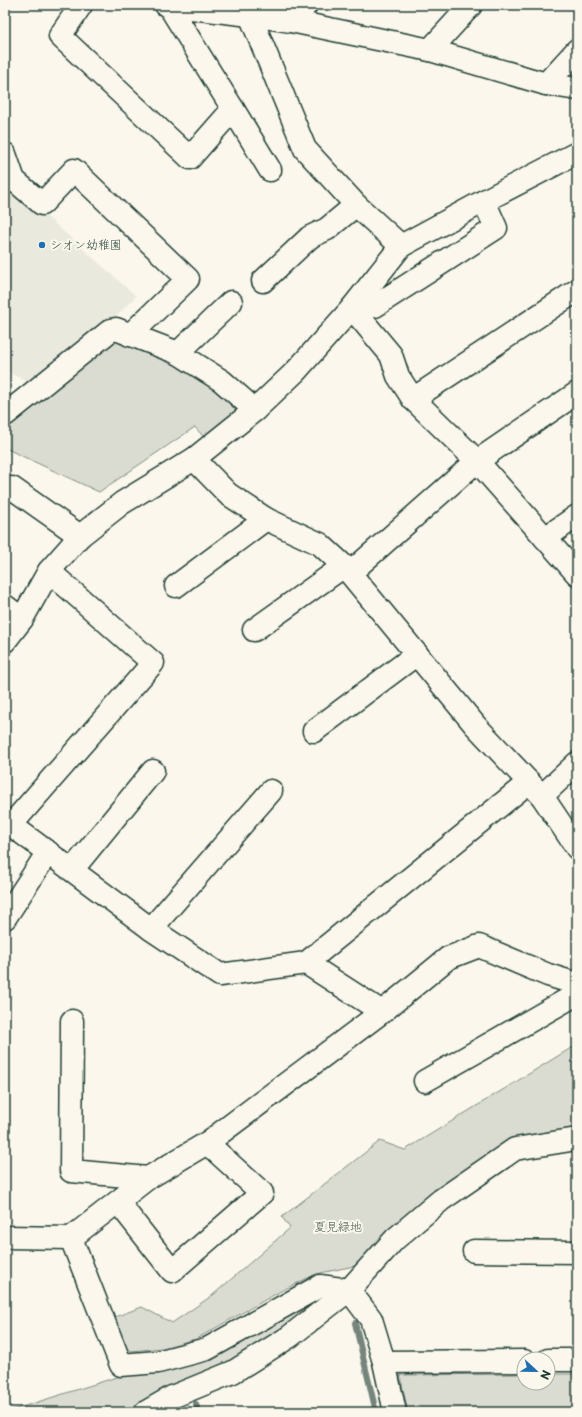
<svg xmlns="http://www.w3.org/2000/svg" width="582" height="1417" font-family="'Playpen Sans','Klee One',sans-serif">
	<rect width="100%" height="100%" fill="#fbf7ec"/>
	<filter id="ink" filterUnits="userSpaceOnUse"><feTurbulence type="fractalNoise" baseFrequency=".025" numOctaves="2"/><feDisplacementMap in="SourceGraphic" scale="8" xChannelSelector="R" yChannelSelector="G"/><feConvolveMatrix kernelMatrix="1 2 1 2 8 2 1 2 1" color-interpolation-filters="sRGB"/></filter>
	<g filter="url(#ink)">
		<!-- built -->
		<polygon fill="#eae9de" points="10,184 136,296 111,322 34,386 5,370 5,194"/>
		<!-- green -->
		<g fill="#dbdcd1" stroke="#7d8c82">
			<polygon points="112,334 174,363 216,387 240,406 238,416 207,441 195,427 99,492 5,448 5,417"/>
			<polygon points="577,1047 577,1129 509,1143 359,1265 316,1274 279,1292 196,1339 162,1348 131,1351 120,1344 109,1319 142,1307 172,1323 213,1295 290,1228 282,1217 380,1141 405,1150 571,1048"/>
			<polygon points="321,1298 280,1333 226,1365 165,1391 121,1412 6,1412 117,1377 161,1371"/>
			<polygon points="524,1374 524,1383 548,1383 548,1374 577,1374 577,1412 408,1412 400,1375"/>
		</g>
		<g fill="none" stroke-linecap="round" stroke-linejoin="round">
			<!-- stream -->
			<g stroke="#74847b" stroke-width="6">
				<polyline points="355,1323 376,1412"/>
				<polyline points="196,1404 198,1412"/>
			</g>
			<!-- minor casing -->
			<g stroke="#1f3d34" stroke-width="25">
				<g id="minor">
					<polyline points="81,5 60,36 190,158 233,109 169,6 170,5"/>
					<polyline points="166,5 250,15 291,21 430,50 546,84 577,89"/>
					<polyline points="250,15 305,149 356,205 401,246"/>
					<polyline points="291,21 306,5"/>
					<polyline points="430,50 471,5"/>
					<polyline points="546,84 577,50"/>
					<polyline points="233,109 270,170"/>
					<polyline points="5,154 14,180 42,204 74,170 188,279 130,335"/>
					<polyline points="484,201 401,246 352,308 391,355 398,376 413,399 477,461 577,574"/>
					<polyline points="263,281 310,237 327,229 356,205"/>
					<polyline points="178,353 231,302"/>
					<polyline points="413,399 576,291"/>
					<polyline points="5,415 111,330 116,329 178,353 222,381 255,410"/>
					<polyline points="194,459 228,494 266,519 320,544 344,566 475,725 542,796 577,848"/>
					<polyline points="12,488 80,536"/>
					<polyline points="545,538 577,516"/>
					<polyline points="350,573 477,461 577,393"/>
					<polyline points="176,586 266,519"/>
					<polyline points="5,606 22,619"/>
					<polyline points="254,630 344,566"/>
					<polyline points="5,641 22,619 49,571 80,536 122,503 194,459 255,410 296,371 352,308 375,306 496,228 484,201 577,153"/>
					<polyline points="314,731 417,654"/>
					<polyline points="542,796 577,763"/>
					<polyline points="5,822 11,825 151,929 220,975 306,963 382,1012"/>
					<polyline points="11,825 153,663 49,571"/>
					<polyline points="72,870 153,771"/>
					<polyline points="5,918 48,852"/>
					<polyline points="151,929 271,791"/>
					<polyline points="306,963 529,782"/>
					<polyline points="72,1021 71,1171 148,1178"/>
					<polyline points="425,1081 577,994"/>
					<polyline points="118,1202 172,1271 262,1193 207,1143"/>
					<polyline points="5,1237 71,1238 148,1178 207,1143 382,1012 448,958 479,946 548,975 577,984"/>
					<polyline points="71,1238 121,1365 158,1362 207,1349 320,1286 349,1290 371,1319 384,1362 395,1412"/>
					<polyline points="474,1251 577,1252"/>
					<polyline points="548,1360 577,1360"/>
					<polyline points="384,1362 524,1361"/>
					<polyline points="146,1412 172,1397 233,1372 289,1337 349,1290 395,1239 441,1200 515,1149 577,1139"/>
				</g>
			</g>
			<!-- minor -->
			<use href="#minor" stroke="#fbf7ec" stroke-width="22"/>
		</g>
	</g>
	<!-- markers -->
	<circle fill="#1f6fb2" stroke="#fbf7ec" stroke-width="1.5" cx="42" cy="245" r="4"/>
	<g text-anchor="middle" stroke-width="4" stroke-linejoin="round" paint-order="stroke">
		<!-- poi labels -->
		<g font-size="12" fill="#1f3d34" stroke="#fbf7ec" text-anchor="start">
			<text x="50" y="249">シオン幼稚園</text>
		</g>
		<!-- park labels -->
		<g font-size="12" fill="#455d53" stroke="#fbf7ec">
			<text x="338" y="1231">夏見緑地</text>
		</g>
	</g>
	<!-- margin -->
	<rect width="582" height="1417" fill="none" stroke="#fbf7ec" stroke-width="20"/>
	<rect x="10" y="10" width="562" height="1397" fill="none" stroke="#1f3d34" stroke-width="1.5" filter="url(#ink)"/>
	<!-- north arrow -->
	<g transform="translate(536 1371) rotate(112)"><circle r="19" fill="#fbf7ec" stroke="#a3ada2"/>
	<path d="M0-3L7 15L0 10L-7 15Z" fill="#1f6fb2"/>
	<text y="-6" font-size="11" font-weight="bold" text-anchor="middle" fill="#1f3d34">N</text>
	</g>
</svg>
